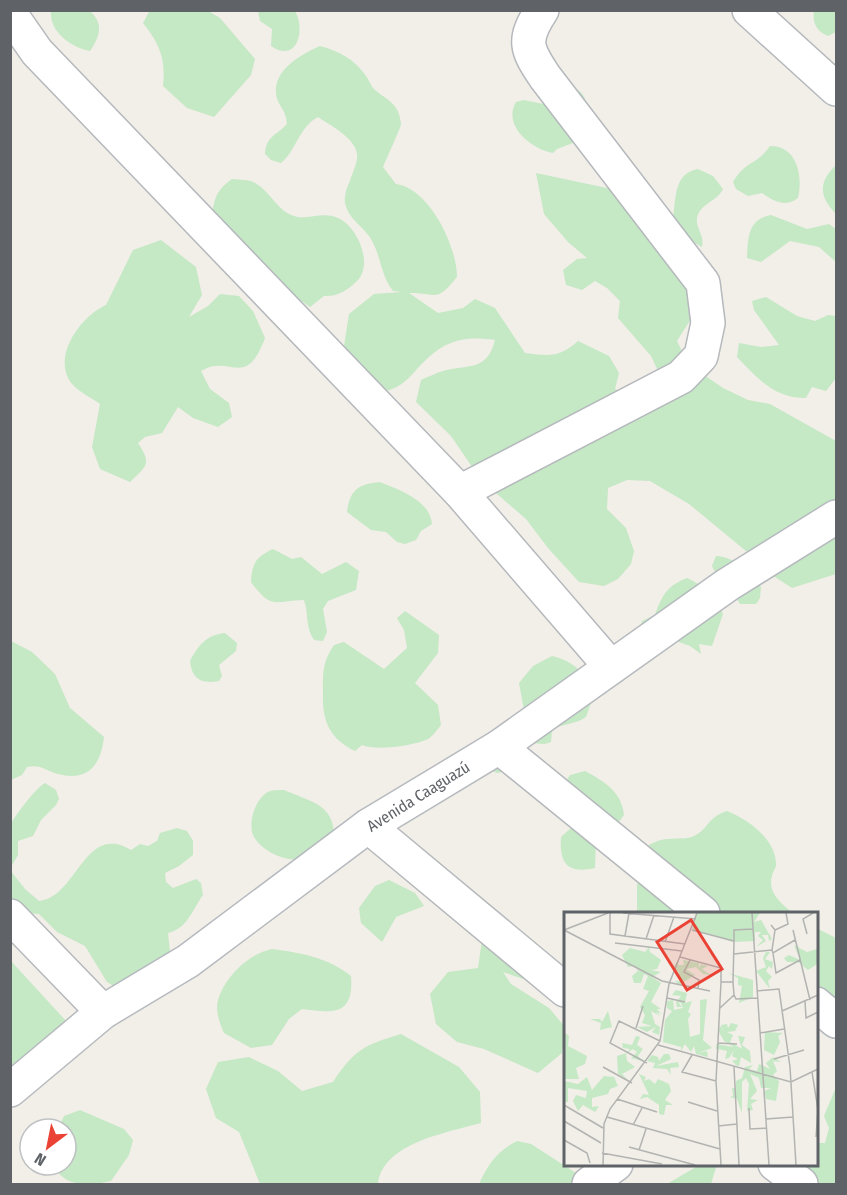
<svg xmlns="http://www.w3.org/2000/svg" width="847" height="1195" font-family="'Fira Sans Condensed',sans-serif">
	<rect width="100%" height="100%" fill="#f1efe8"/>
	<!-- green -->
	<g fill="#c5e8c5">
		<path d="M 150,10 L 208,11 L 220,18 L 255,59 L 251,75 L 214,117 L 187,108 L 163,86 C 166,60 160,44 143,23 Z"/>
		<path d="M 51,11 L 90,11 C 104,24 100,36 90,51 C 72,48 49,32 51,11 Z"/>
		<path d="M 258,11 L 295,11 C 306,30 297,64 271,46 L 272,29 L 260,21 Z"/>
		<path d="M 814,11 L 836,11 L 836,32 L 828,36 C 817,32 812,23 814,11 Z"/>
		<path d="M 320,46 C 339,51 354,59 366,76 C 369,80 370,84 373,88 C 385,100 399,101 401,124 C 401,127 386,160 383,167 L 396,184 C 429,188 457,246 457,277 C 436,303 438,293 409,293 L 438,313 L 463,308 L 475,299 L 495,308 L 525,353 C 549,356 559,358 578,341 L 609,356 L 619,373 L 615,389 L 636,402 L 658,371 L 651,356 L 618,318 L 620,301 L 607,288 L 595,281 L 582,290 L 566,285 L 563,270 L 577,259 L 587,258 L 568,242 L 544,214 L 536,173 L 621,191 L 709,302 L 689,322 L 677,341 L 688,364 L 723,388 L 748,400 L 770,404 L 836,441 L 836,574 L 792,588 L 761,568 L 746,551 L 689,504 L 650,481 L 627,480 L 608,488 L 607,509 L 626,528 L 634,551 L 631,564 L 618,579 L 604,586 L 579,582 L 548,548 L 526,519 L 481,480 L 451,436 L 416,402 L 421,380 C 428,377 436,373 443,371 C 468,364 487,372 495,340 C 459,335 442,342 417,369 C 407,380 402,386 387,391 L 360,374 L 344,346 L 349,314 L 374,294 L 402,292 L 393,291 C 380,275 381,253 369,236 C 361,225 348,218 345,203 C 344,196 347,187 350,181 C 352,174 356,166 357,159 C 360,140 331,126 318,117 C 299,127 296,151 281,163 L 271,160 L 265,154 C 266,136 276,136 287,124 C 286,108 277,106 276,93 C 274,69 302,54 320,46 Z"/>
		<path d="M 569,85 C 597,96 585,119 578,141 L 557,149 L 553,153 C 532,149 502,126 516,102 L 524,100 L 548,105 Z"/>
		<path d="M 770,146 C 798,146 803,177 798,198 C 785,208 774,201 762,193 L 748,196 L 736,189 L 733,182 C 746,160 757,165 770,146 Z"/>
		<path d="M 836,165 L 836,214 C 819,197 818,182 836,165 Z"/>
		<path d="M 698,169 L 713,176 L 723,189 C 717,202 700,203 697,218 C 695,227 705,236 702,247 L 686,238 L 673,218 C 676,198 674,173 698,169 Z"/>
		<path d="M 232,179 C 239,180 249,179 255,183 C 268,190 276,207 289,214 C 305,223 320,210 338,218 C 357,226 374,264 357,281 C 348,290 337,297 324,296 L 310,307 L 294,296 L 212,222 C 213,201 215,191 232,179 Z"/>
		<path d="M 771,215 L 807,229 L 829,224 L 836,229 L 836,262 L 819,247 L 790,241 L 761,262 L 747,258 C 748,237 748,219 771,215 Z"/>
		<path d="M 161,240 L 196,267 L 202,295 L 189,317 L 208,306 L 220,294 L 239,296 L 253,311 L 265,338 C 245,391 231,353 201,371 L 210,389 L 229,403 L 232,417 L 218,427 L 193,418 L 178,407 L 162,433 L 145,437 L 138,443 C 152,464 147,466 130,482 L 100,469 L 92,447 L 100,404 C 89,396 74,390 68,378 C 55,351 83,315 106,305 L 133,250 Z"/>
		<path d="M 766,297 L 797,316 L 815,321 L 828,315 L 836,316 L 836,378 L 826,391 L 812,387 L 806,398 C 775,399 757,378 737,357 L 739,343 L 761,347 L 779,345 L 754,310 L 752,301 Z"/>
		<path d="M 380,482 C 399,490 430,500 432,524 L 421,531 L 416,540 L 405,544 L 397,542 L 386,532 L 371,530 L 347,512 C 350,490 358,484 380,482 Z"/>
		<path d="M 273,549 L 292,559 L 301,557 L 322,574 L 346,562 L 359,571 L 356,590 L 328,601 L 323,609 L 327,632 L 323,641 L 314,640 C 305,627 309,614 304,600 C 273,601 272,610 251,582 C 252,563 256,557 273,549 Z"/>
		<path d="M 716,556 C 736,557 750,572 761,587 L 760,598 L 756,604 L 740,604 C 732,588 720,584 712,566 Z"/>
		<path d="M 687,578 C 704,586 715,596 723,614 L 712,646 L 699,644 L 701,654 L 690,646 L 640,628 L 642,621 L 655,615 C 662,595 667,586 687,578 Z"/>
		<path d="M 405,611 L 439,635 L 438,653 L 415,683 L 438,705 L 441,725 C 437,730 433,736 428,739 C 413,746 376,751 362,745 L 355,751 C 330,739 322,721 323,694 C 323,673 322,663 334,645 L 344,642 L 384,669 L 407,648 L 404,630 L 397,618 Z"/>
		<path d="M 225,633 L 237,643 L 236,651 L 219,665 L 222,676 L 219,681 C 202,684 192,680 190,661 C 198,646 206,635 225,633 Z"/>
		<path d="M 11,641 L 32,652 L 55,674 L 70,708 L 104,737 C 101,764 89,782 58,774 C 46,771 41,764 27,767 L 22,775 L 11,780 Z"/>
		<path d="M 552,656 C 574,661 584,673 595,692 L 586,717 C 575,725 562,723 552,730 L 551,742 L 545,744 L 531,743 L 506,771 L 497,773 L 485,767 L 524,710 L 519,683 L 533,666 Z"/>
		<path d="M 585,771 C 605,782 621,791 624,815 L 618,823 L 592,810 L 562,787 L 570,775 Z"/>
		<path d="M 45,783 L 56,790 L 59,799 L 56,805 L 41,820 L 33,836 L 18,841 L 18,855 L 11,867 L 11,824 C 16,814 37,787 45,783 Z"/>
		<path d="M 284,790 C 311,802 335,804 334,838 C 324,844 313,855 302,858 C 286,864 256,848 252,832 C 249,818 257,796 270,791 C 273,790 280,790 284,790 Z"/>
		<path d="M 727,811 C 747,819 775,838 776,863 C 777,867 773,871 772,876 C 767,892 781,904 793,913 L 637,913 L 637,885 L 649,845 C 668,834 680,842 694,836 C 710,828 706,818 727,811 Z"/>
		<path d="M 572,827 L 596,840 L 595,868 C 568,874 559,864 561,837 Z"/>
		<path d="M 177,828 L 187,831 L 193,841 L 193,855 L 179,866 L 165,873 L 166,882 L 173,888 L 196,879 L 201,883 L 203,895 C 192,910 188,928 168,933 L 170,952 L 178,970 L 127,994 L 107,982 L 85,946 L 57,932 L 39,914 L 24,913 L 11,899 L 10,870 L 25,889 L 39,901 C 77,898 84,822 131,850 L 140,844 L 148,846 L 157,841 L 160,833 Z"/>
		<polygon points="389,880 415,893 424,906 396,917 382,942 361,923 359,908 375,886"/>
		<polygon points="816,928 836,938 836,1014 816,1002"/>
		<polygon points="482,940 533,952 523,979 503,972 511,984 549,1008 565,1027 562,1053 538,1073 484,1049 457,1042 436,1024 430,994 448,972 478,968"/>
		<path d="M 272,949 C 301,953 327,957 351,976 C 354,1016 333,1013 302,1009 L 289,1019 L 272,1045 L 251,1048 L 224,1033 C 220,1024 215,1011 218,1000 C 225,977 248,954 272,949 Z"/>
		<polygon points="11,961 78,1034 11,1096"/>
		<path d="M 401,1034 L 459,1067 L 480,1092 L 481,1123 C 449,1132 382,1143 378,1184 L 260,1184 L 239,1132 L 216,1118 L 206,1089 L 218,1062 L 249,1057 L 278,1071 L 302,1091 L 333,1082 C 354,1050 364,1045 401,1034 Z"/>
		<polygon points="836,1087 836,1184 810,1184 795,1164 816,1164 816,1143 825,1143 829,1128 824,1116"/>
		<path d="M 80,1110 L 124,1129 L 133,1140 L 129,1155 L 111,1181 C 89,1186 65,1188 53,1165 L 66,1165 L 66,1129 L 58,1129 L 64,1116 Z"/>
		<path d="M 517,1141 L 531,1144 L 593,1184 L 479,1184 C 488,1164 497,1151 517,1141 Z"/>
		<polygon points="701,1164 717,1164 711,1184 667,1184"/>
	</g>
	<g fill="none" stroke-linecap="round" stroke-linejoin="round">
		<!-- street casing -->
		<g stroke="#b5b8bc" stroke-width="36">
			<g id="street">
				<polyline points="12,10 14,19 37,52 460,492 611,667"/>
				<polyline points="749,10 836,89"/>
				<path d="M 460,492 L 681,377 L 701,356 L 708,323 L 703,283 L 545,77 C 526,49 522,40 542,10"/>
				<polyline points="499,747 703,913"/>
				<polyline points="368,826 565,990"/>
				<polyline points="10,916 103,1012"/>
				<polyline points="816,1004 836,1021"/>
				<polyline points="775,1164 801,1184"/>
				<polyline points="589,1184 616,1164"/>
			</g>
		</g>
		<!-- secondary casing -->
		<g stroke="#b6babf" stroke-width="36">
			<polyline id="secondary" points="10,1090 103,1012 188,961 368,826 499,747 727,585 836,517"/>
		</g>
		<!-- street -->
		<use href="#street" stroke="#fff" stroke-width="33"/>
		<!-- secondary -->
		<use href="#secondary" stroke="#fff" stroke-width="33"/>
	</g>
	<g text-anchor="middle" stroke-width="6" stroke-linejoin="round" paint-order="stroke">
		<!-- street labels -->
		<g font-size="16" fill="#5f6368" stroke="#fff">
			<text transform="translate(418 796) rotate(-32)" y="6">Avenida Caaguazú</text>
		</g>
	</g>
	<!-- overview -->
	<g transform="translate(564 912)">
		<rect width="254" height="254" fill="#f1efe8"/>
		<path d="M 132,1 L 196,1 L 190,10 L 197,8 L 208,27 L 205,29 L 204,23 L 198,23 L 202,29 L 192,35 L 199,28 L 194,24 L 197,20 L 191,20 L 191,29 L 169,30 L 128,17 ZM 230,33 L 243,40 L 253,37 L 253,52 L 244,58 L 234,50 L 223,50 L 220,46 L 225,43 L 236,48 ZM 85,35 L 86,40 L 97,48 L 93,57 L 87,58 L 97,60 L 88,65 L 97,71 L 87,90 L 97,97 L 93,97 L 97,102 L 92,100 L 96,104 L 87,99 L 91,112 L 96,115 L 95,123 L 88,120 L 92,115 L 83,120 L 73,115 L 88,114 L 78,111 L 81,103 L 76,95 L 85,79 L 79,77 L 84,64 L 80,62 L 77,71 L 70,71 L 68,64 L 74,59 L 72,57 L 80,60 L 70,54 L 64,55 L 58,43 L 66,36 L 81,40 ZM 202,40 L 206,40 L 201,47 L 209,50 L 208,57 L 205,54 L 202,59 L 208,65 L 204,69 L 206,77 L 192,59 L 202,55 L 199,46 ZM 115,47 L 114,53 L 120,53 L 119,48 L 135,51 L 135,56 L 137,52 L 144,54 L 138,57 L 147,63 L 139,62 L 132,55 L 122,57 L 131,63 L 115,73 L 111,69 L 117,69 L 113,64 L 115,60 L 108,57 ZM 164,61 L 189,68 L 189,85 L 175,91 L 178,74 L 174,73 L 174,66 ZM 112,78 L 123,81 L 121,91 L 128,89 L 124,100 L 127,102 L 124,107 L 126,125 L 136,122 L 136,88 L 143,87 L 139,128 L 148,136 L 134,141 L 143,139 L 144,145 L 132,142 L 130,134 L 127,140 L 121,132 L 117,139 L 117,135 L 99,130 L 101,108 L 108,99 L 103,96 L 103,89 L 109,88 L 110,98 L 119,96 L 117,91 L 114,90 L 118,95 L 113,95 L 112,90 L 117,84 L 108,83 ZM 44,99 L 48,115 L 36,118 L 37,111 L 26,107 L 36,107 L 38,110 ZM 167,111 L 174,113 L 171,119 L 163,120 L 169,123 L 166,130 L 178,137 L 174,124 L 181,125 L 178,133 L 186,139 L 187,151 L 177,145 L 175,154 L 172,153 L 168,149 L 174,147 L 168,144 L 170,138 L 165,146 L 161,147 L 163,139 L 154,137 L 155,141 L 152,136 L 152,132 L 170,135 L 160,129 L 154,118 L 157,114 L 161,123 L 157,113 L 163,112 L 164,116 ZM 0,120 L 5,124 L 4,134 L 23,144 L 21,152 L 12,156 L 15,167 L 0,167 ZM 201,120 L 219,121 L 214,124 L 216,130 L 210,143 L 200,138 ZM 72,124 L 76,125 L 73,133 L 79,137 L 74,144 L 79,149 L 67,146 L 73,140 L 69,137 L 62,142 L 63,149 L 71,155 L 58,162 L 64,168 L 54,162 L 53,144 L 63,141 L 66,137 L 59,136 L 58,131 L 68,133 ZM 100,142 L 105,142 L 107,147 L 92,154 L 114,150 L 115,155 L 106,156 L 107,163 L 103,157 L 89,156 L 91,151 L 83,149 L 88,143 L 94,145 L 95,149 ZM 209,145 L 217,150 L 209,149 L 213,159 L 209,163 L 215,169 L 212,189 L 202,187 L 200,179 L 207,176 L 197,176 L 195,166 L 186,162 L 193,179 L 186,187 L 194,188 L 187,192 L 189,198 L 183,199 L 185,172 L 182,166 L 178,170 L 178,201 L 173,187 L 166,185 L 169,184 L 168,176 L 172,176 L 172,169 L 178,166 L 181,155 L 189,153 L 185,157 L 193,159 L 195,152 L 206,157 L 202,151 ZM 75,162 L 82,165 L 80,169 L 85,167 L 91,172 L 94,167 L 105,172 L 107,179 L 101,188 L 109,193 L 102,193 L 100,203 L 95,202 L 95,193 L 83,185 L 76,187 L 79,182 L 85,183 ZM 40,164 L 50,165 L 54,174 L 46,177 L 44,182 L 28,186 L 28,195 L 35,194 L 31,200 L 19,193 L 14,199 L 9,189 L 12,183 L 22,186 L 23,179 L 4,176 L 4,190 L 0,190 L 0,169 L 14,172 L 23,165 L 28,178 Z" fill="#c5e8c5"/>
		<path fill="none" stroke="#b3b3b1" stroke-width="1.5" d="M 46,1 L 46,22 L 121,32M 59,1 L 132,7M 188,1 L 205,253M 207,13 L 211,18 L 208,38M 0,18 L 98,69 L 146,79M 0,18 L 44,1M 128,18 L 170,29 L 169,70 L 157,70 L 152,169 L 157,253M 211,18 L 224,12 L 222,1M 229,18 L 246,88M 243,22 L 239,7 L 249,1M 61,24 L 65,1M 82,27 L 90,3M 170,29 L 170,18 L 189,17M 101,30 L 110,5M 51,31 L 118,39M 209,41 L 212,61 L 236,48M 170,42 L 208,38 L 209,41 L 231,28M 116,45 L 157,56 L 157,70M 126,48 L 120,60 L 135,68 L 134,77M 193,79 L 215,77 L 226,155 L 232,253M 170,83 L 172,87 L 194,86M 103,86 L 121,90M 241,89 L 242,106 L 254,100M 156,96 L 170,83 L 169,70M 218,99 L 254,83M 72,116 L 79,94M 196,121 L 220,117M 154,131 L 173,132M 94,133 L 227,170 L 254,157M 128,143 L 118,160 L 152,169M 210,147 L 240,138M 83,151 L 46,131 L 55,109 L 96,129M 39,155 L 68,171M 170,155 L 175,253M 248,160 L 254,198 L 252,225M 53,187 L 93,200M 124,190 L 153,199M 0,193 L 39,216M 185,196 L 186,217 L 203,216M 43,205 L 156,237M 202,207 L 229,205M 0,209 L 37,231M 69,213 L 78,196M 154,214 L 173,212M 0,228 L 23,241 L 26,251M 65,235 L 131,253M 75,238 L 82,217M 38,241 L 98,252M 39,253 L 40,212 L 46,197 L 96,129 L 105,72 L 133,1"/>
		<path fill="#ea4335" fill-opacity="0.15" stroke="#ea4335" stroke-width="3" d="M 127,8 L 158,57 L 123,78 L 93,30 Z"/>
		<rect width="254" height="254" fill="none" stroke="#5f6368" stroke-width="3"/>
	</g>
	<!-- border -->
	<rect width="847" height="1195" fill="none" stroke="#5f6368" stroke-width="24"/>
	<!-- north arrow -->
	<g transform="translate(48 1147) rotate(212)"><circle r="28" fill="#ffffff" stroke="#bfc1c3" stroke-width="1.5"/>
	<path d="M0-4.5L10 22L0 15L-10 22Z" fill="#ea4335"/>
	<text y="-9" font-size="16" font-weight="bold" text-anchor="middle" fill="#5f6368">N</text>
	</g>
</svg>
